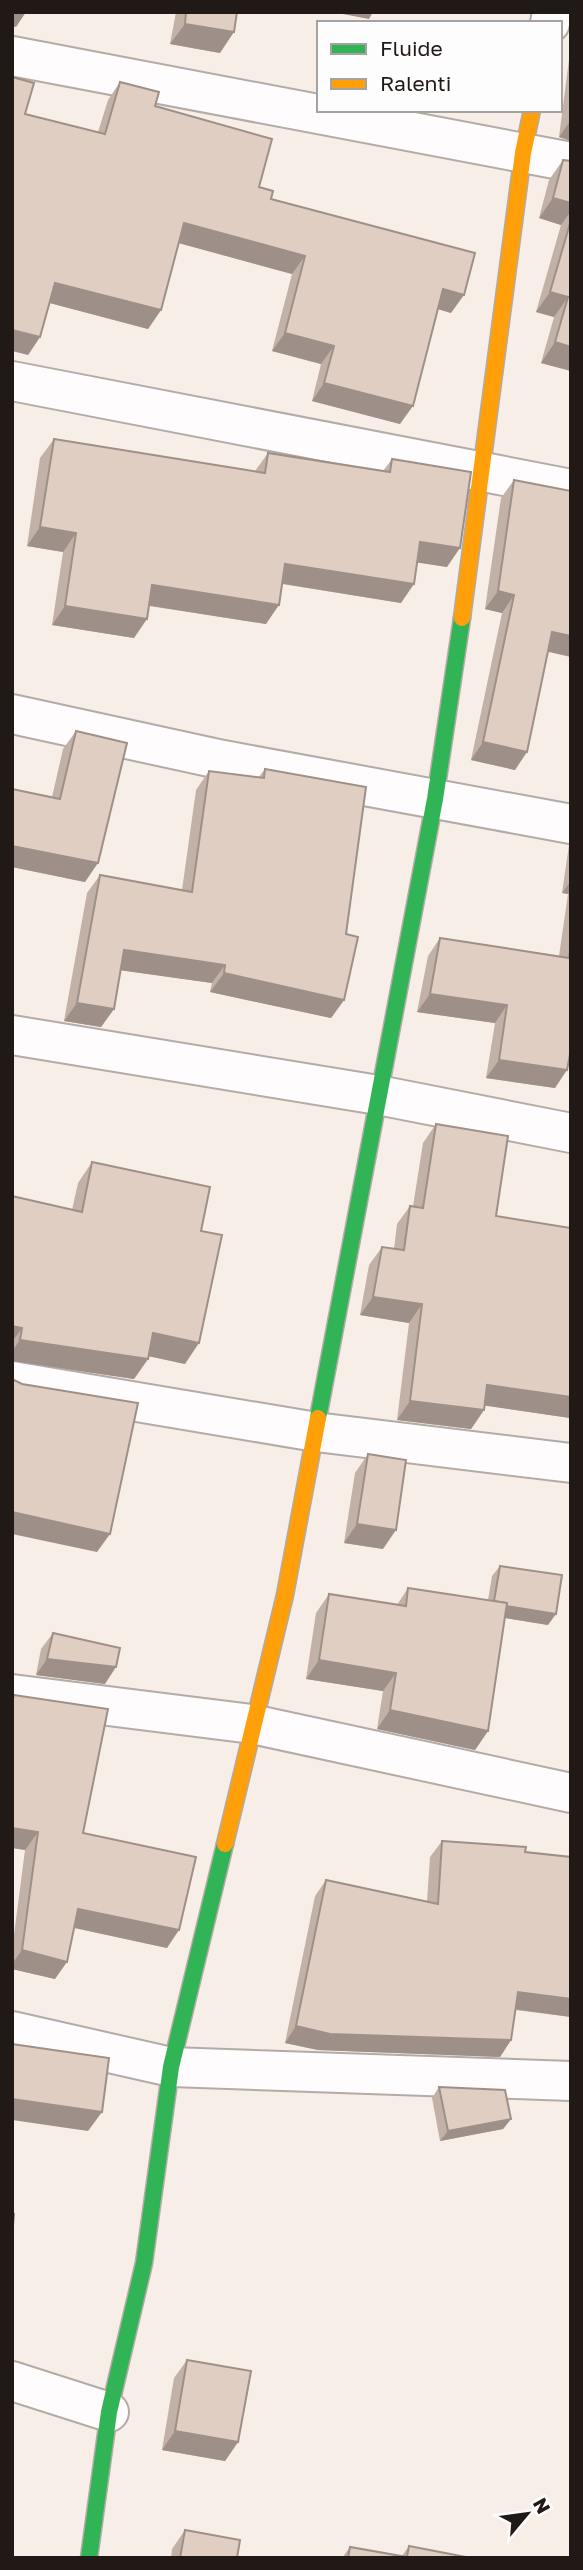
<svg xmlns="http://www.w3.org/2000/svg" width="583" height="2570" font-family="'Golos Text',sans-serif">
	<rect width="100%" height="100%" fill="#f8eee8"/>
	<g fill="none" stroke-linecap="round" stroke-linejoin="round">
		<!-- street casing -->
		<g stroke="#b3aba6" stroke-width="42">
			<g id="street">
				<polyline points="550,23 552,12"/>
				<polyline points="12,56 571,162"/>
				<polyline points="12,381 571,489"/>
				<polyline points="12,714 223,760 571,824"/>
				<polyline points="12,1035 378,1095 571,1133"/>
				<polyline points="12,1381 316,1432 571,1463"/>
				<polyline points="12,1694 252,1724 571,1793"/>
				<polyline points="12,2031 171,2067 571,2081"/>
				<polyline points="12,2381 109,2412"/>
			</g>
		</g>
		<!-- fast casing -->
		<g stroke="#b3aba6" stroke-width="19">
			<g id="fast">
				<polyline points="318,1418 435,799 462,618"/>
				<polyline points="89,2558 109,2412 144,2263 171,2067 225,1844"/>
			</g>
		</g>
		<!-- slow casing -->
		<g stroke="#b3aba6" stroke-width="19">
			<g id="slow">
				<polyline points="462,618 523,153 532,110"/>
				<polyline points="225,1844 285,1595 318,1418"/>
			</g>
		</g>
		<!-- street -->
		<use href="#street" stroke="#fefcfc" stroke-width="38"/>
		<!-- fast -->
		<use href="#fast" stroke="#30b455" stroke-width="16"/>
		<!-- slow -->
		<use href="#slow" stroke="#ff9f0a" stroke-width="16"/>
	</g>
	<!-- wall -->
	<g fill="#c2b1a7">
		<polygon points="176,12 237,12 220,53 170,44"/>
		<polygon points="571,44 571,141 559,137"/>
		<polygon points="120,82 155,106 259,187 271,199 451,313 438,309 400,424 312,401 321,364 272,351 292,274 179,243 161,310 148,329 50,303 40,337 28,355 25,114 98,132 108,100"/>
		<polygon points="563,160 571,161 571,371 541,363 554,317 536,312 561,225 539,218 549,180"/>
		<polygon points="54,439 255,471 268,453 383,471 392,459 447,567 417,562 401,603 282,584 266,624 149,606 134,638 52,625 63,552 27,546 40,458"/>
		<polygon points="514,480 548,652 515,770 471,760 502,613 485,609 501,498"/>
		<polygon points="76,731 85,882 12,867 12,789 52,797 63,749"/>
		<polygon points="265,769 346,934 344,1000 331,1018 210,992 212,983 121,970 114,1009 101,1027 64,1021 87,893 100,875 182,890 196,790 209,771 258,778"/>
		<polygon points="571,843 571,1048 555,1088 486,1078 495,1023 417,1012 428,956 440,938 559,956 568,894 562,893 569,845"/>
		<polygon points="436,1124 496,1216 570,1418 484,1405 484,1410 471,1429 397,1420 409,1323 360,1315 369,1265 382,1247 394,1249 397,1224 410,1206 413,1206 423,1143"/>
		<polygon points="92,1162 201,1231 185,1364 148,1356 148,1359 134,1379 12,1361 12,1196 72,1210 78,1183"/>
		<polygon points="368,1454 383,1549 344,1543 355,1473"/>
		<polygon points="500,1566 548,1625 505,1618 488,1731 475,1750 377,1729 383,1691 306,1679 316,1613 329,1594 397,1605 408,1588 488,1600 492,1576"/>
		<polygon points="53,1633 105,1684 36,1675 41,1649"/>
		<polygon points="14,1695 83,1833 167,1948 74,1928 55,1979 12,1969 12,1950 25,1850 12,1848 12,1697"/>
		<polygon points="442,1841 571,1857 571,2017 515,2010 511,2040 500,2057 318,2050 285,2043 315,1896 326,1880 427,1901 430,1857"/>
		<polygon points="439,2087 511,2119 503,2129 440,2141 432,2098"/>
		<polygon points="187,2360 238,2442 225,2461 162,2450 174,2378"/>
		<polygon points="185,2530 237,2558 171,2558 172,2549"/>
		<polygon points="409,2546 471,2558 342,2558 350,2547 402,2556"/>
	</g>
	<!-- shaded-wall -->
	<g fill="#9e9088">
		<polygon points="12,12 26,12 16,27 12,26"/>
		<polygon points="332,12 373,12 369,19"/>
		<polygon points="185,24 234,32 220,53 170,44"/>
		<polygon points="571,120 571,141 559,137"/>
		<polygon points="553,198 571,203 571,211 561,225 539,218"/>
		<polygon points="184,223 305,256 292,274 171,241"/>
		<polygon points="55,283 161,310 148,329 42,301"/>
		<polygon points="443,289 464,295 451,313 431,307"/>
		<polygon points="550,292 568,297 554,317 536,312"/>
		<polygon points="12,330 40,337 28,355 12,351"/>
		<polygon points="285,333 334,346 321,364 272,351"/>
		<polygon points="555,342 571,347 571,371 541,363"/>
		<polygon points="324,383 413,406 400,424 312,401"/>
		<polygon points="40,527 76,533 63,552 27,546"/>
		<polygon points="420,542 460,548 447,567 407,561"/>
		<polygon points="285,564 414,584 401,603 272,582"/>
		<polygon points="152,585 279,605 266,624 139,604"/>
		<polygon points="498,591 514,595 502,613 485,609"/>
		<polygon points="65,606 147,619 134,638 52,625"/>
		<polygon points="552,632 571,636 571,657 540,650"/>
		<polygon points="483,742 527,752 515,770 471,760"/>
		<polygon points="12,846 98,863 85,882 12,867"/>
		<polygon points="571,881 571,890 568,894 562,893"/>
		<polygon points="124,950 225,965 212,983 111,969"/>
		<polygon points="224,973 344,1000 331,1018 210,992"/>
		<polygon points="430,994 507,1005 495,1023 417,1012"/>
		<polygon points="77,1003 114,1009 101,1027 64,1021"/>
		<polygon points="499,1060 567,1070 555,1088 486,1078"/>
		<polygon points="373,1297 422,1304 409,1323 360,1315"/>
		<polygon points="12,1326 22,1328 12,1342"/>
		<polygon points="153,1333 199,1343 185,1364 139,1354"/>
		<polygon points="20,1340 148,1359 134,1379 12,1361 12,1351"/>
		<polygon points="487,1385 571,1397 571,1416 570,1418 474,1404"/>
		<polygon points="410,1401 484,1410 471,1429 397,1420"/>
		<polygon points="12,1512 110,1534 97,1552 12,1534"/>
		<polygon points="357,1524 396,1530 383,1549 344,1543"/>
		<polygon points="493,1604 556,1614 548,1625 486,1615"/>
		<polygon points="47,1659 116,1667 105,1684 36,1675"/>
		<polygon points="319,1660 396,1673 383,1691 306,1679"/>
		<polygon points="390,1710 488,1731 475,1750 377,1729"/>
		<polygon points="12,1828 38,1832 25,1850 12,1848"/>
		<polygon points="78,1909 179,1930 167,1948 66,1926"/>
		<polygon points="22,1950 67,1962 55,1979 12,1969 12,1964"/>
		<polygon points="518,1992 571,1999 571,2017 506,2008"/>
		<polygon points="296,2026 511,2040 500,2057 318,2050 285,2043"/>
		<polygon points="12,2099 102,2112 88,2131 12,2120"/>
		<polygon points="511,2119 503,2129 440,2141 448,2131"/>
		<polygon points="175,2431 238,2442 225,2461 162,2450"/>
	</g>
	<!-- building -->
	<g fill="#e1cec2" stroke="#9e9088" stroke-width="2">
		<polygon points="186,12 237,12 234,32 185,24"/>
		<polygon points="12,77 34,83 25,114 105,134 120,82 159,92 155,106 272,139 259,187 273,191 271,199 475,253 464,295 443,289 413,406 324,383 334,346 285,333 305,256 184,223 161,310 55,283 40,337 12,330"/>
		<polygon points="563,160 571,161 571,203 553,198"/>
		<polygon points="571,220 571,347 555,342 568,297 550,292"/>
		<polygon points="54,439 265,473 268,453 390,472 392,459 471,472 460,548 420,542 414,584 285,564 279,605 152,585 147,619 65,606 76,533 40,527"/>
		<polygon points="514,480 571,491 571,636 552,632 527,752 483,742 514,595 498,591"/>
		<polygon points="76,731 127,743 98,863 12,846 12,789 60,799"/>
		<polygon points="265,769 366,787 346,934 358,937 344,1000 224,973 225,965 124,950 114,1009 77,1003 100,875 192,892 209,771 264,778"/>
		<polygon points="440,938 569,958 571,943 571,1049 567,1070 499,1060 507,1005 430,994"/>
		<polygon points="436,1124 508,1136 496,1216 571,1228 571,1397 487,1385 484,1410 410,1401 422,1304 373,1297 382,1247 404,1250 410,1206 423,1208"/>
		<polygon points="92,1162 210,1187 201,1231 222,1235 199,1343 153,1333 148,1359 20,1340 22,1328 12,1326 12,1196 82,1212"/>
		<polygon points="12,1379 22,1384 138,1403 110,1534 12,1512"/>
		<polygon points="368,1454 406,1460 396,1530 357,1524"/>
		<polygon points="500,1566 562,1575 556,1614 506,1606 507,1603 494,1601"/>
		<polygon points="408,1588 507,1603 488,1731 390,1710 396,1673 319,1660 329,1594 406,1606"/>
		<polygon points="53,1633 120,1648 116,1667 47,1659"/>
		<polygon points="14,1695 108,1709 83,1833 196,1857 179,1930 78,1909 67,1962 22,1950 38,1832 12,1828 12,1702"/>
		<polygon points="442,1841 526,1847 525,1852 571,1857 571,1999 518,1992 511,2040 330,2034 296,2026 326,1880 438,1904"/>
		<polygon points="12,2044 109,2058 102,2112 12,2099"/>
		<polygon points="439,2087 505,2090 511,2119 448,2131"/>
		<polygon points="12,2214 14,2214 12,2237"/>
		<polygon points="187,2360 251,2371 238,2442 175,2431"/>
		<polygon points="185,2530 240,2540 237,2558 180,2558"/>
		<polygon points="409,2546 471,2558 348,2558 350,2547 407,2557"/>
	</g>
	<!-- border -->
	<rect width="583" height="2570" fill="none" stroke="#211915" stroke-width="28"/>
	<!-- legend -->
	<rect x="317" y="21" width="245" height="91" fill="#fdfdfd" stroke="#a5a2a0" stroke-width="2"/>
	<rect x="331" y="44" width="35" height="10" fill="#30b455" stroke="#a5a2a0" stroke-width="2"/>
	<text x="380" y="56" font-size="21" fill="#211915">Fluide</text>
	<rect x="331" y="79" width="35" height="10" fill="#ff9f0a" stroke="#a5a2a0" stroke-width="2"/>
	<text x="380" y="91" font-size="21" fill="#211915">Ralenti</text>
	<!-- north arrow -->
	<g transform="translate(527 2514) rotate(61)" stroke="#fdfdfd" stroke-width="5" paint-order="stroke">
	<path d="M0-5L12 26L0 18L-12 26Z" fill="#211915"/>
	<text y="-10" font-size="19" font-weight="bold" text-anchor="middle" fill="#211915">N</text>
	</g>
</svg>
